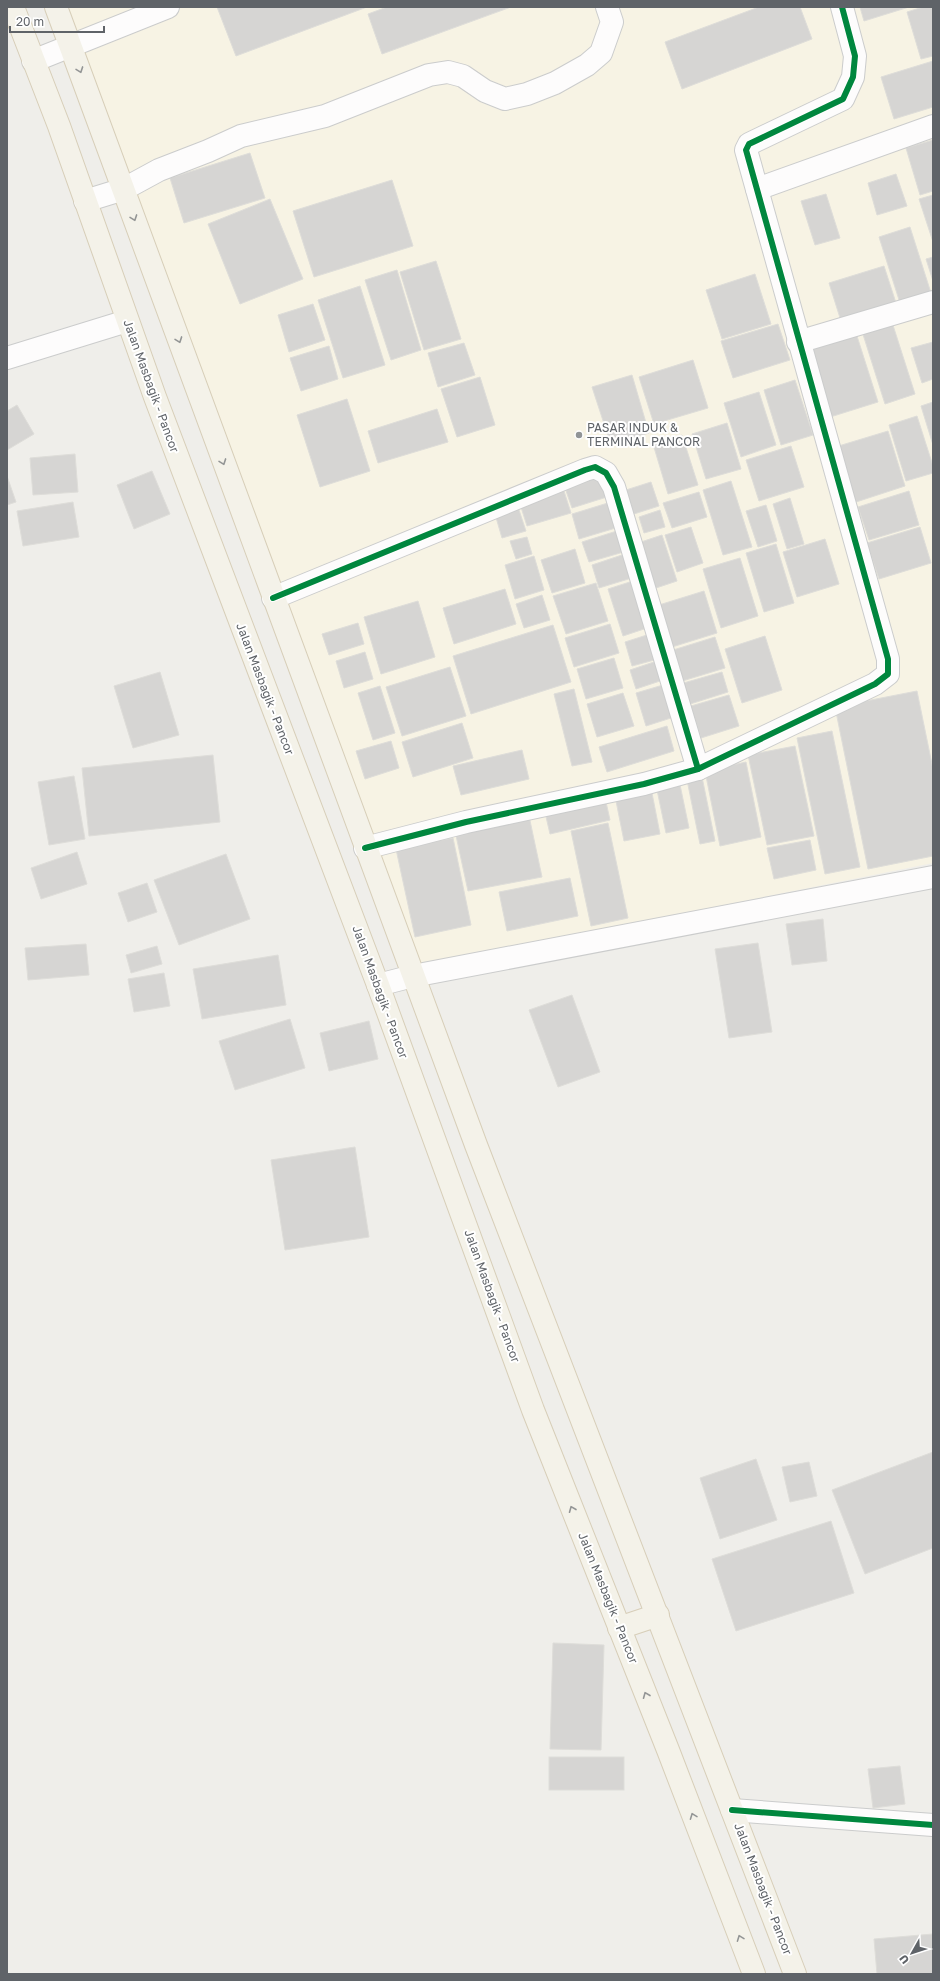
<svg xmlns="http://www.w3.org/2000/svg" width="940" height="1981" font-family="'Golos Text',sans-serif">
	<rect width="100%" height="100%" fill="#efeeea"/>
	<!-- commercial -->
	<polygon fill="#f7f3e4" points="67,7 933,7 933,863 420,966"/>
	<!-- building -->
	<g fill="#d6d5d3" stroke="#deddd9">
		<polygon points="217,7 367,7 236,56"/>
		<polygon points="387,7 511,7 382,54 368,14"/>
		<polygon points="759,7 800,7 812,39 682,89 665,42"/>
		<polygon points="860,7 909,7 864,21"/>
		<polygon points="923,7 933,7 933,56 921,59 907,12"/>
		<polygon points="933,61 933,107 894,119 881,77"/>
		<polygon points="933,140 933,191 920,195 906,148"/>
		<polygon points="250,153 265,198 184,223 170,178"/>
		<polygon points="896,174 907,206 877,215 868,183"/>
		<polygon points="392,180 413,246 314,277 293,211"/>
		<polygon points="826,194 840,238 815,245 801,201"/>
		<polygon points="933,195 933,242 919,199"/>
		<polygon points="270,199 303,279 240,304 208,224"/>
		<polygon points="910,227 931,293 900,303 879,237"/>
		<polygon points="933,257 933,281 926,259"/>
		<polygon points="436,261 461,339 424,350 400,272"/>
		<polygon points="884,266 896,303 841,321 829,283"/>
		<polygon points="397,270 421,350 391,360 365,280"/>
		<polygon points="755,274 771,324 722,339 706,290"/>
		<polygon points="360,286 385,365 343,378 318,300"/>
		<polygon points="313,304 325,340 289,352 278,315"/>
		<polygon points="891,319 915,394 885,404 861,328"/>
		<polygon points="778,324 790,360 733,378 721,341"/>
		<polygon points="856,333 878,402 827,418 805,348"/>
		<polygon points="933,342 933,379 922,383 911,348"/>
		<polygon points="464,343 475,375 438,387 428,353"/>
		<polygon points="329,346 338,379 301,391 290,358"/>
		<polygon points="693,360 708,408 654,424 639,377"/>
		<polygon points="632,375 649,433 611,445 592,387"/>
		<polygon points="480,377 495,425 457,437 441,389"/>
		<polygon points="795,380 813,435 781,445 764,390"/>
		<polygon points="759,392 776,445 741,457 724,403"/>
		<polygon points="347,399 370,471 320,487 297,415"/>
		<polygon points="933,402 933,445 921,406"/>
		<polygon points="17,405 34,434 7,450 7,411"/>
		<polygon points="437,409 448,442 378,463 368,431"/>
		<polygon points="917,416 933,466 933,473 906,481 889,425"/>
		<polygon points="727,423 741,469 706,479 692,434"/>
		<polygon points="888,431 905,486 850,504 832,448"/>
		<polygon points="682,435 698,485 668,494 653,444"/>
		<polygon points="791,446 804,487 759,501 746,460"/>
		<polygon points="75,454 78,492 33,495 30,458"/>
		<polygon points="152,471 170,514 134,529 117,485"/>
		<polygon points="602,472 610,496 572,508 564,485"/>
		<polygon points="7,476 16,502 7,505"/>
		<polygon points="731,481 752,547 723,555 703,490"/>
		<polygon points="651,482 659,506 634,514 626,490"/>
		<polygon points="564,491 571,513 527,526 520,504"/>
		<polygon points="909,491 919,525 869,540 858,507"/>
		<polygon points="699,492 707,517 672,528 663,503"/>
		<polygon points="790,498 804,544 787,549 773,504"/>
		<polygon points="73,502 79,537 23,546 17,511"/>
		<polygon points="611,502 619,527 579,539 572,514"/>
		<polygon points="766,505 777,541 758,547 746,511"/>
		<polygon points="518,507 526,531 502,538 495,514"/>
		<polygon points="660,510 665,527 644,533 639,517"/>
		<polygon points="691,527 703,563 677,572 665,535"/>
		<polygon points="920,527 931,563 879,579 867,543"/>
		<polygon points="620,530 627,551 589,562 582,542"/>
		<polygon points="662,535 677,581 653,589 638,543"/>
		<polygon points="527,537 532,554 516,559 510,541"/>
		<polygon points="825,539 839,584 797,597 783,552"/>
		<polygon points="776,544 794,603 764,612 746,553"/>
		<polygon points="575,549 585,583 552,593 541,560"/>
		<polygon points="628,553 635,577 599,588 592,565"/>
		<polygon points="534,556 544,590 515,599 505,565"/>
		<polygon points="740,558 758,616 721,628 703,569"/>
		<polygon points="636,580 650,627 623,636 608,589"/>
		<polygon points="596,583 608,621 566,634 553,596"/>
		<polygon points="505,589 516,624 454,644 443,608"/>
		<polygon points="704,591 717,633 672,647 659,605"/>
		<polygon points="542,595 550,620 524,628 516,604"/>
		<polygon points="418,601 435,657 381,674 364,617"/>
		<polygon points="358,623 364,644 329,655 322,634"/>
		<polygon points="610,624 619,653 574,667 565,638"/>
		<polygon points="553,625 571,682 471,714 453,656"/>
		<polygon points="650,634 658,659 632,666 625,642"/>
		<polygon points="765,636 782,690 742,703 725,649"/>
		<polygon points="715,637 725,668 679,682 670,651"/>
		<polygon points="365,652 373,679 344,688 336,661"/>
		<polygon points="614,658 623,688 586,699 577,669"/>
		<polygon points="657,661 663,680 636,689 630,670"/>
		<polygon points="450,667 466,716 402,736 386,687"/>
		<polygon points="160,672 179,735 133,748 114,686"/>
		<polygon points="722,672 728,692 687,705 680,684"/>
		<polygon points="663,685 674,717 646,726 636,693"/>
		<polygon points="380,686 395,733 373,740 358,693"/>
		<polygon points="574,689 592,762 572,766 554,694"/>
		<polygon points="917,691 933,769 933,856 868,869 835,707"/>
		<polygon points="623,693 634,726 597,737 587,704"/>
		<polygon points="729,695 739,726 701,738 691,706"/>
		<polygon points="462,723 473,758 413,777 402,742"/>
		<polygon points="667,726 674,751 607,772 599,747"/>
		<polygon points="832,731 860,867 825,874 797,738"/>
		<polygon points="391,741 399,768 365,779 356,751"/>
		<polygon points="795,746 814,836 767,845 748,755"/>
		<polygon points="522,750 529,779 461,795 453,766"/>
		<polygon points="213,755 220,822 89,836 82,768"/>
		<polygon points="746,762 761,837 720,846 705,771"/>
		<polygon points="701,772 715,841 700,844 686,775"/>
		<polygon points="74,776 85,839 49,845 38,782"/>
		<polygon points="679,780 689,828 666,833 656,785"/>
		<polygon points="651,788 660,834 624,841 615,796"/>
		<polygon points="604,793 610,820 550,834 544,808"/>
		<polygon points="529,816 542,877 468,891 455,831"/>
		<polygon points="608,823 628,918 591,926 571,831"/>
		<polygon points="453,838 471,925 415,937 396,849"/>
		<polygon points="810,840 816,870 774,879 767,848"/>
		<polygon points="77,852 87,884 41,899 31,868"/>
		<polygon points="226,854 250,919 179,945 154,880"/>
		<polygon points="570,878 578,916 507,931 499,892"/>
		<polygon points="147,883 157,912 128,922 118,893"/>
		<polygon points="823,919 827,961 792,965 786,924"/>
		<polygon points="758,943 772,1032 729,1038 715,949"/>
		<polygon points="86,944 89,975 28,980 25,948"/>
		<polygon points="157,946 162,964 131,973 126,955"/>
		<polygon points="278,955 286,1005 202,1019 193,969"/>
		<polygon points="164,973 170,1006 134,1012 128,979"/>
		<polygon points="572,995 600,1072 558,1087 529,1010"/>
		<polygon points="290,1019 305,1068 235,1090 219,1041"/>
		<polygon points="369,1021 378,1059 329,1071 320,1033"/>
		<polygon points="355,1147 369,1237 285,1250 271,1160"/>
		<polygon points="933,1452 933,1548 865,1574 832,1490"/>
		<polygon points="756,1459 777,1520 720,1539 700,1478"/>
		<polygon points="809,1462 817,1496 790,1502 782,1467"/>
		<polygon points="831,1521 854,1593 736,1631 712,1559"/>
		<polygon points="553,1643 604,1645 601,1750 550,1749"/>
		<rect x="549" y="1757" width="75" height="33"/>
		<polygon points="900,1766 905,1804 873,1808 868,1769"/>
		<polygon points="933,1934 933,1974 877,1974 874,1939"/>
	</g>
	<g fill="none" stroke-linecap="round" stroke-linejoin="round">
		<!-- minor casing -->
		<g stroke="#cbcccc" stroke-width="24">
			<g id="minor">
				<polyline points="33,61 168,7"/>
				<polyline points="757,189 933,126"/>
				<polyline points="85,201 124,189 159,170 208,151 241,136 325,116 429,75 448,72 463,76 485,91 505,99 527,94 555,83 587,65 601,53 612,22 607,7"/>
				<polyline points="798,342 933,302"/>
				<polyline points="7,358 127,321"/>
				<polyline points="273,598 585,470 595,467 606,473 614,487 698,769"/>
				<polyline points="365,848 466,822 644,784 698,769 875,684 888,674 888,659 746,150 749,144 843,99 853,77 855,56 842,7"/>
				<polyline points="378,985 413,976 933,877"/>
				<polyline points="732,1810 933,1825"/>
			</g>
		</g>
		<!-- major casing -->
		<g stroke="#d7ceb8" stroke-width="24">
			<g id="major">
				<polyline points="13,7 59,126 155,397 378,985 533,1410 668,1750 754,1974"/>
				<polyline points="56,7 476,1145 795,1974"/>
				<polyline points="619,1628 658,1615"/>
			</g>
		</g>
		<!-- minor -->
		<use href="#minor" stroke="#fdfcfc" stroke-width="22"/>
		<!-- major -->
		<use href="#major" stroke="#f4f2e9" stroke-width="22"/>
		<!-- cycleway casing -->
		<g stroke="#fff" stroke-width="8">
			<g id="cycleway">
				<polyline points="273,598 585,470 595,467 606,473 614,487 698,769"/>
				<polyline points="365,848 466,822 644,784 698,769 875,684 888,674 888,659 746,150 749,144 843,99 853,77 855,56 842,7"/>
				<polyline points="732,1810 933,1825"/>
			</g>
		</g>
		<!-- cycleway -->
		<use href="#cycleway" stroke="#00873e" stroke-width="6"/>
	</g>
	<!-- one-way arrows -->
	<defs><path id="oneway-chevron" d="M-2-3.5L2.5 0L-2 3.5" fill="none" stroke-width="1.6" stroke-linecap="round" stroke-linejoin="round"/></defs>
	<g stroke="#939595">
		<use href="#oneway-chevron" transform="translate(80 70) rotate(70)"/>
		<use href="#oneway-chevron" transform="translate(134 218) rotate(70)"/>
		<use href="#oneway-chevron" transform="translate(179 340) rotate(70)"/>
		<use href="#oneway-chevron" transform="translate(223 462) rotate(70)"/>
		<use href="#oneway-chevron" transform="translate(572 1509) rotate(-112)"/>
		<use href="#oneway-chevron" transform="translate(646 1695) rotate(-112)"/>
		<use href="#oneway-chevron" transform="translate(693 1816) rotate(-111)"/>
		<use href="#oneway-chevron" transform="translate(740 1938) rotate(-111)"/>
	</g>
	<!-- markers -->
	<circle fill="#919496" stroke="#fff" stroke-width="1.5" cx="579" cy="435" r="4"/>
	<g text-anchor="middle" stroke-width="4" stroke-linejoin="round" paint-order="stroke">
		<!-- street labels -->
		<g font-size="12" fill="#5f6368" stroke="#fff">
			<text transform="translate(151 386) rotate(70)" y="4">Jalan Masbagik - Pancor</text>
			<text transform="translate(265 689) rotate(69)" y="4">Jalan Masbagik - Pancor</text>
			<text transform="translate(380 992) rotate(70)" y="4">Jalan Masbagik - Pancor</text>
			<text transform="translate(492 1296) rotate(70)" y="4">Jalan Masbagik - Pancor</text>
			<text transform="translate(608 1598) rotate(68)" y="4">Jalan Masbagik - Pancor</text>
			<text transform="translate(763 1889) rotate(69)" y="4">Jalan Masbagik - Pancor</text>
		</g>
		<!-- poi labels -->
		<g font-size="12" fill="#5f6368" stroke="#fff" text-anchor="start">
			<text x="587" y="432">PASAR INDUK &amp;<tspan x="587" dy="14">TERMINAL PANCOR</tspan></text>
		</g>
	</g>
	<!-- border -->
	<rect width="940" height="1981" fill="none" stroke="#5f6368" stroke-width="16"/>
	<!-- north arrow -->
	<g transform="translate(912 1953) rotate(231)" stroke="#ffffff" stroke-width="3" paint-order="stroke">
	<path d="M0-3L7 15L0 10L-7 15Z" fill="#5f6368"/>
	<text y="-6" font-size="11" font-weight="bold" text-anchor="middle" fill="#5f6368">U</text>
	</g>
	<!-- scale -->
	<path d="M10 26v6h94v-6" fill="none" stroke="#5f6368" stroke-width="2"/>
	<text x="16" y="26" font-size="12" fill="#5f6368" stroke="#ffffff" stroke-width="3" paint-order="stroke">20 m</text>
</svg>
